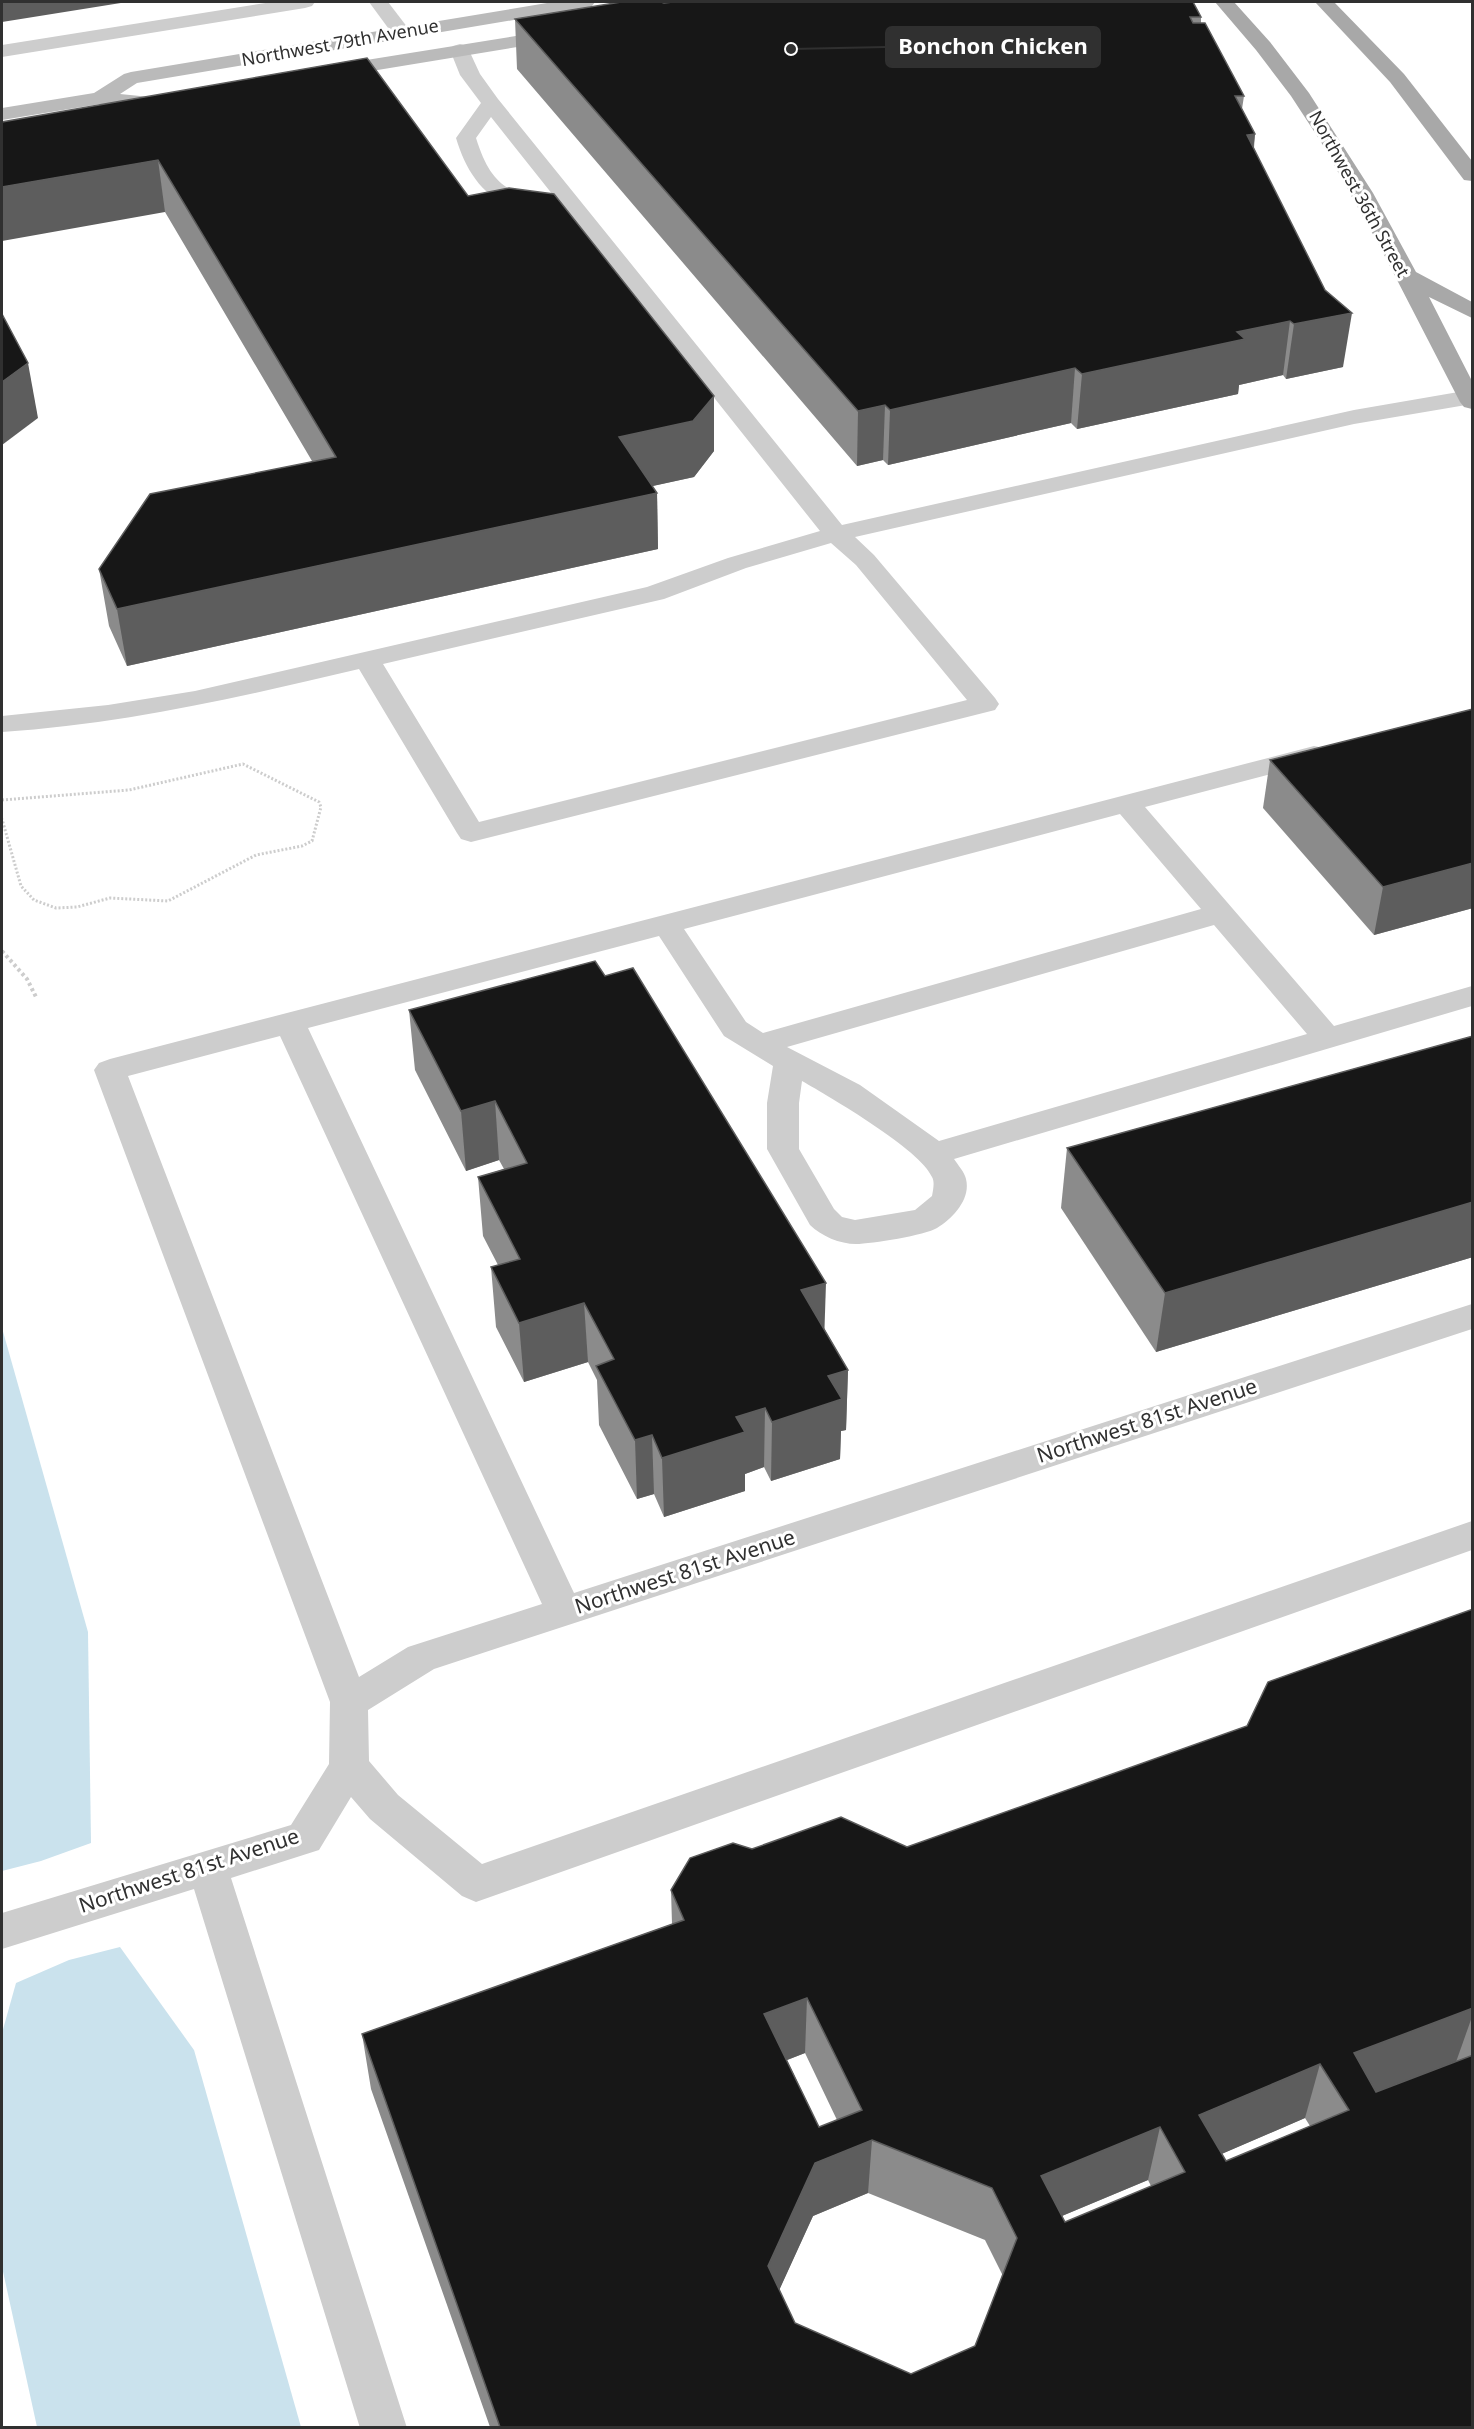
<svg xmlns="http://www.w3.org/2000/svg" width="1474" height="2429" font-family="'Noto Sans',sans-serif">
	<rect width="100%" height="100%" fill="#fff"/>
	<!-- water -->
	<g fill="#cae2ed">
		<polygon points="2,1328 88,1632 91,1843 41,1861 2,1871"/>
		<polygon points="120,1947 194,2050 301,2427 37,2427 2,2267 2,2033 16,1983 69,1960"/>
	</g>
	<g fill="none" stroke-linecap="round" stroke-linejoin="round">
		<!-- path-far1 -->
		<polyline stroke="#cdcdcd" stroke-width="3" stroke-dasharray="2 2" stroke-linecap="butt" points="2,800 129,790 243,764 319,802 321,807 312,841 302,846 256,855 168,901 110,898 77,907 56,908 34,900 21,886 2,819"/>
		<!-- path -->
		<polyline stroke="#cdcdcd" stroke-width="4" stroke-dasharray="3 3" stroke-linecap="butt" points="2,951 27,979 36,997"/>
		<!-- service -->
		<g fill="#cdcdcd" fill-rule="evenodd">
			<polygon points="272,2 315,2 312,6 305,8 2,57 2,45"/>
			<path d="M 460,44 L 467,46 L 480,74 L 498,99 L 842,525 L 1354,410 L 1470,390 L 1472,390 L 1472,404 L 1354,424 L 855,537 L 874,555 L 995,698 L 999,704 L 995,710 L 471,842 L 461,839 L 457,833 L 359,669 C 241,697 123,724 2,732 L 2,716 L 108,705 L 195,691 L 647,587 L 728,558 L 820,531 L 491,117 L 476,138 C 490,182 503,189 544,204 L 547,209 L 544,214 C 534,216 526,213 517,209 C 483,198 466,171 456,138 L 481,103 L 460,75 L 450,50 L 453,46 ZM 831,543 L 856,565 L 967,700 L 479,822 L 383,664 L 664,599 L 746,568 Z"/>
			<path d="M 1314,746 L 1324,748 L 1328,754 L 1324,760 L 1145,807 L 1334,1026 L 1472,986 L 1472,1006 L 954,1159 C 958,1165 965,1173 966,1179 C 971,1199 953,1218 937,1228 C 926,1235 871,1244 856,1244 C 840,1244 821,1236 810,1225 L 767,1149 L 767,1103 L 773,1066 L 724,1036 L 659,936 L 308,1028 L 574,1593 L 1472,1304 L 1472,1329 L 434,1669 L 368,1710 L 369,1761 L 398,1795 L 482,1864 L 1472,1521 L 1472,1550 L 476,1902 L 462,1896 L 370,1819 L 351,1797 L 319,1850 L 231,1878 L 407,2428 L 360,2428 L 194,1889 L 2,1949 L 2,1913 L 291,1825 L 329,1764 L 330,1702 L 94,1070 L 99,1063 L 110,1059 ZM 1120,814 L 1201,909 L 763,1033 L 746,1022 L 684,929 ZM 1214,925 L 1307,1034 L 939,1141 L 860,1085 L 787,1047 ZM 280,1036 L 542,1604 L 408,1647 L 359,1677 L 128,1076 ZM 802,1081 C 830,1097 921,1150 932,1177 C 935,1182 933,1190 932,1196 L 915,1210 L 855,1220 L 842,1217 L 834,1209 L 799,1149 L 799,1103 Z"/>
		</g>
		<!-- minor -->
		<polygon fill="#cdcdcd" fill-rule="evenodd" points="369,2 388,2 411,32 408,36 394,36"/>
		<!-- secondary -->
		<g fill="#bababa" fill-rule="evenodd">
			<polygon points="553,2 595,2 592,6 585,8 137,83 120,94 150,97 166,94 173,96 176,100 173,104 150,109 100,104 2,120 2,108 94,93 124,74 131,72"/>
			<polygon points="559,29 566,31 569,35 566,39 329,78 322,76 319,72 322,68 329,66"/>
		</g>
		<!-- primary -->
		<g fill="#a8a8a8" fill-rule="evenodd">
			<polygon points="1215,2 1234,2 1270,42 1309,93 1373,193 1416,272 1472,302 1472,318 1429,297 1472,381 1472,409 1464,407 1460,402 1379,245 1321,142 1291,96 1256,50"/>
			<polygon points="1315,2 1334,2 1404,74 1472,161 1472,181 1464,180 1390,82"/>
		</g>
	</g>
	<!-- wall -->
	<g fill="#8b8b8b" fill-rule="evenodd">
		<polygon points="664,3 1201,17 1201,23 1244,96 1242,109 1255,134 1254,148 1343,367 1286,379 1283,375 1239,385 1238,394 1077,429 1071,423 888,465 883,460 857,466 517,69 515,19"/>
		<polygon points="2,122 468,196 714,396 714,451 694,477 652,486 657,493 658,549 127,666 109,626 99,569 312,461 165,212"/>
		<polygon points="1473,709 1473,908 1374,935 1263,808 1270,760"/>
		<polygon points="409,1010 825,1330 848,1370 846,1430 841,1431 840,1459 771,1481 764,1467 745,1474 745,1491 664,1517 654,1494 637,1499 599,1425 597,1380 588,1362 524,1382 496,1327 491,1267 498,1265 483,1236 478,1177 504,1169 499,1160 466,1171 415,1070"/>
		<polygon points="1473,1036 1473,1257 1156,1352 1061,1208 1067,1148"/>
		<path d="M 1473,1609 L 1473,2427 L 490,2427 L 371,2089 L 362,2034 L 672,1924 L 671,1890 L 752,1849 L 907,1847 L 1247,1726 ZM 805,2053 L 837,2120 L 819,2127 L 787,2060 ZM 1305,2118 L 1310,2126 L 1226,2161 L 1221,2154 ZM 1148,2180 L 1151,2186 L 1065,2222 L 1062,2216 ZM 868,2193 L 985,2240 L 1003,2276 L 975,2346 L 911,2374 L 795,2323 L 779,2290 L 813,2216 Z"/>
	</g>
	<!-- shaded-wall -->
	<g fill="#5d5d5d">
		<polygon points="2,2 127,2 2,22"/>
		<polygon points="1255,134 1249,186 1247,135"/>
		<polygon points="158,160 165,212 2,241 2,187"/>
		<polygon points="1352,313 1343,367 1286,379 1294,324"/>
		<polygon points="1290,321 1283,375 1239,385 1238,394 1077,429 1082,374 1237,332"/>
		<polygon points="28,363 38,418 2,445 2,382"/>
		<polygon points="1075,368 1071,423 888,465 890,410"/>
		<polygon points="714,396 714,451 694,477 621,493 619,437"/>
		<polygon points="885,405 883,460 857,466 858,411"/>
		<polygon points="657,493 658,549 127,666 117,609"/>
		<polygon points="1473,863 1473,908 1374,935 1383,887"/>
		<polygon points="495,1101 499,1160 466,1171 461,1111"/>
		<polygon points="1473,1202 1473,1257 1156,1352 1165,1293"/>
		<polygon points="826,1283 824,1343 801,1290"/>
		<polygon points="584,1303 588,1362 524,1382 519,1323"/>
		<polygon points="848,1370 846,1430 841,1431 840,1459 771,1481 772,1422 828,1376"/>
		<polygon points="765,1408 764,1467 745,1474 745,1491 664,1517 662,1458 736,1417"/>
		<polygon points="652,1435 654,1494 637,1499 635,1440"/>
		<polygon points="807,1998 805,2053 764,2069 764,2014"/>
		<polygon points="1473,2008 1473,2014 1456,2062 1345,2105 1354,2053"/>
		<polygon points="1320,2064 1305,2118 1187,2169 1199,2115"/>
		<polygon points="1160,2127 1148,2180 1033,2228 1041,2176"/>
		<polygon points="872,2140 868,2193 813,2216 767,2317 768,2266 815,2163"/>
	</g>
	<!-- building -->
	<g fill="#171717" stroke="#5d5d5d" stroke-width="1.5" fill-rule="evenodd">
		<polygon points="621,2 661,2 664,3 673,2 1193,2 1201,17 1190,17 1193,23 1205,23 1244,96 1235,96 1255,134 1247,135 1325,290 1352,313 1294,324 1290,321 1237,332 1245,339 1082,374 1075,368 890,410 885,405 858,411 515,19"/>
		<polygon points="367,58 468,196 509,188 554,194 714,396 693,421 619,437 657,493 117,609 99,569 150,494 336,457 158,160 2,187 2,122"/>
		<polygon points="2,314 28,363 2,382"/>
		<polygon points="1473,709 1473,863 1383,887 1270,760"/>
		<polygon points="595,961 605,976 633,968 826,1283 801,1290 848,1370 828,1376 842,1399 772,1422 765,1408 736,1417 745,1432 662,1458 652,1435 635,1440 596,1366 614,1359 584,1303 519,1323 491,1267 520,1259 478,1177 527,1163 495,1101 461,1111 409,1010"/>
		<polygon points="1473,1036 1473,1202 1165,1293 1067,1148"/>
		<path d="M 1473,1609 L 1473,2008 L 1354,2053 L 1376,2092 L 1473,2055 L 1473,2427 L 500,2427 L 362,2034 L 684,1920 L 671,1890 L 690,1858 L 733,1843 L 752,1849 L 841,1817 L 907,1847 L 1247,1726 L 1268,1682 ZM 807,1998 L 862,2110 L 819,2127 L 764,2014 ZM 1320,2064 L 1349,2110 L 1226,2161 L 1199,2115 ZM 1160,2127 L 1185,2172 L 1065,2222 L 1041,2176 ZM 872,2140 L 992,2188 L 1017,2238 L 975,2346 L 911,2374 L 795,2323 L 768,2266 L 815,2163 Z"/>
	</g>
	<g text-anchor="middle" stroke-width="6" stroke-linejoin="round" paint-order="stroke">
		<!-- far-street labels -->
		<g font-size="18" fill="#303030" stroke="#fff">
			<text transform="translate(340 43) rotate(-10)" y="6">Northwest 79th Avenue</text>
			<text transform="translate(1359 194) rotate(61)" y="6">Northwest 36th Street</text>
		</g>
		<!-- street labels -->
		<g font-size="21" fill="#303030" stroke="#fff">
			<text transform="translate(1147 1421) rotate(-18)" y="7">Northwest 81st Avenue</text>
			<text transform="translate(685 1572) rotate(-18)" y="7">Northwest 81st Avenue</text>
			<text transform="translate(189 1871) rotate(-18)" y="7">Northwest 81st Avenue</text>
		</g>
	</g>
	<!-- callouts -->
	<path fill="none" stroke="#303030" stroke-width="2" d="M791 49L886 47"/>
	<circle fill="#303030" stroke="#fff" stroke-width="2" cx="791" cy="49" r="6"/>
	<rect fill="#303030" stroke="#303030" stroke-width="2" x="886" y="27" width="214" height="40" rx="6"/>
	<g font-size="22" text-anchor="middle" font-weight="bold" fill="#fff">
		<text x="993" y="54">Bonchon Chicken</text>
	</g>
	<!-- border -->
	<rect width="1474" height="2429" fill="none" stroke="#303030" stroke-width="6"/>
</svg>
